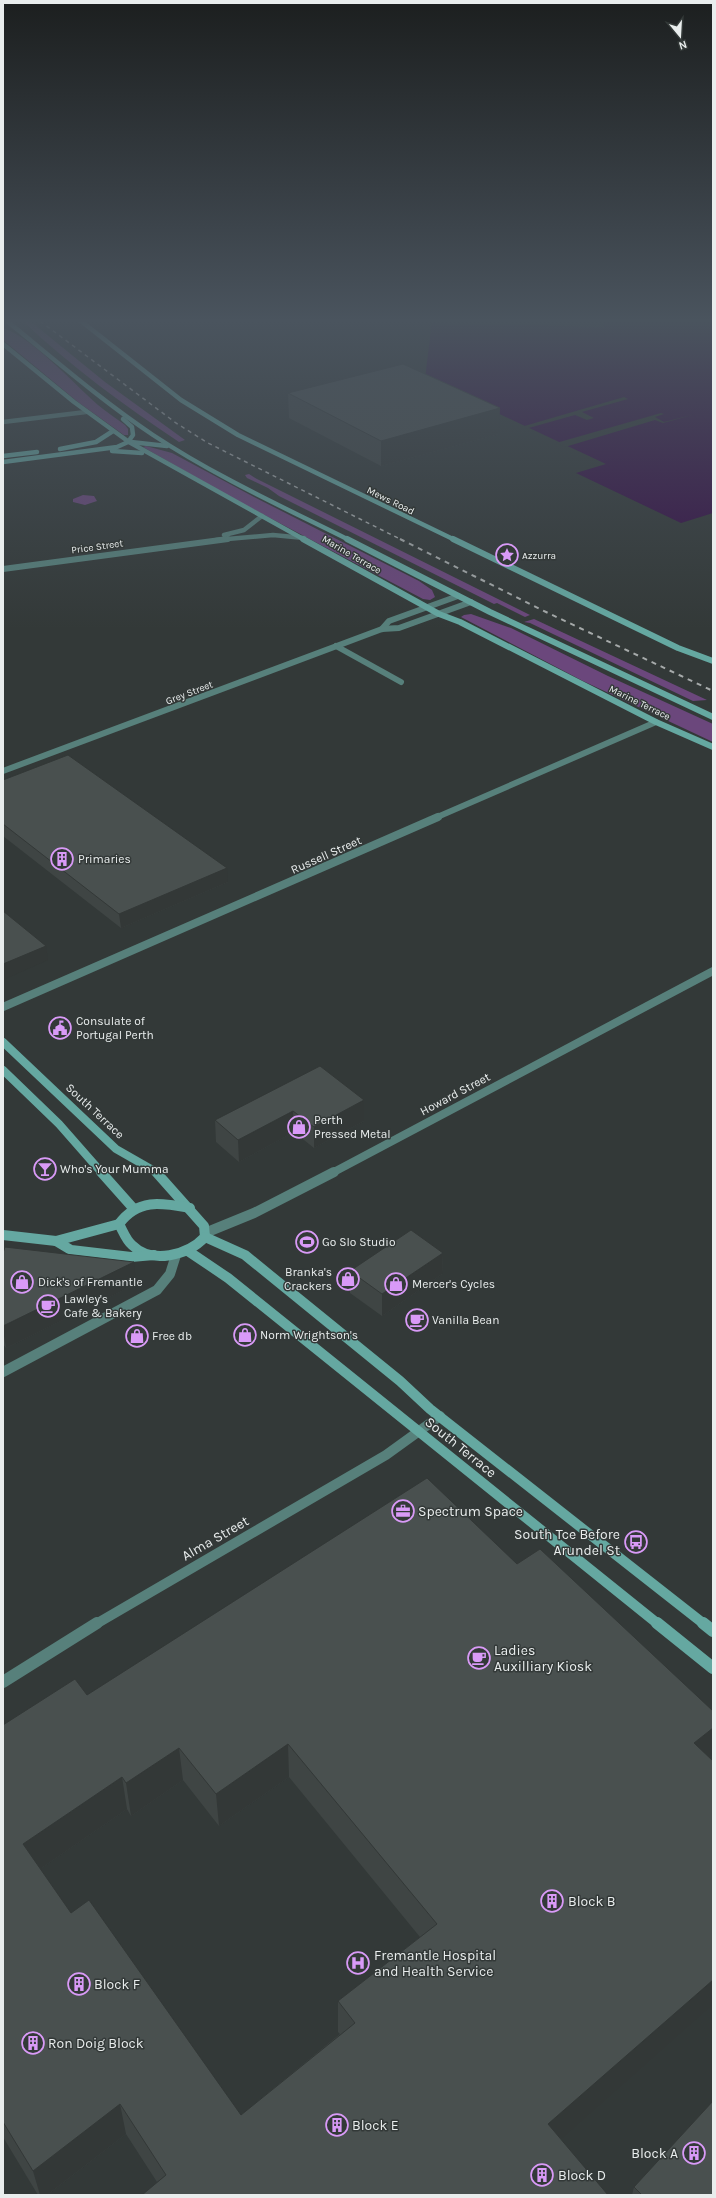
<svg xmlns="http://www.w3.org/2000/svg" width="716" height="2198" font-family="Karla,sans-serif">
	<rect width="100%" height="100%" fill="#333938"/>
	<!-- green -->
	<g fill="#6b477c">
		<path d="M 23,321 L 30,321 L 105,382 L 185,440 L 179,442 C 125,406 70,366 23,321 Z"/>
		<path d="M 3,328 C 33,338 74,384 98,405 C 106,412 116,418 125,425 L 128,429 L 128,435 L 124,435 L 78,402 L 8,344 L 3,340 Z"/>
		<polygon points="146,446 172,453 254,497 419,581 432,590 435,597 430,600 423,599 234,499 143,447"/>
		<polygon points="249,474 257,479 530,615 525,617 497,603 494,604 279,496 268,488 247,478 245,475"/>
		<polygon points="83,495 94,496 97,501 85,505 73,502 73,499"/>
		<polygon points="471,614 511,628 608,676 713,724 713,742 583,681 461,617 464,615"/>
		<polygon points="534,619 707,700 693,701 530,623 524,622"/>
	</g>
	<!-- water -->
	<polygon fill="#371047" points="432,321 713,321 713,513 681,523 576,473 606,464 425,379"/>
	<!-- pier -->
	<g fill="#333938">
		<polygon points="430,321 603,321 604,327 430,323"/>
		<polygon points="624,397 628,399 582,412 594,418 587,420 575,415 525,429 521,427"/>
		<polygon points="661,413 664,414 655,417 664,422 696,414 663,423 655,420 565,447 556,443"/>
	</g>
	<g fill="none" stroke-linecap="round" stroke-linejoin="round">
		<!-- street-far4 -->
		<g stroke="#57807b" stroke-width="4.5">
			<polyline points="3,422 86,412"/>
			<polyline points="224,535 244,530 262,516"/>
			<polyline points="216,540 273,535 304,538"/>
		</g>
		<!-- street-far3 -->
		<g stroke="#57807b" stroke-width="6">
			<polyline points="3,569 228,539"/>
			<polyline points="382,629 389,621 458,596"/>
			<polyline points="336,646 401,682"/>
			<polyline points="3,771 382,629 399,628 471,602"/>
			<polyline points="435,818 656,722"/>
		</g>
		<!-- street-far2 -->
		<g stroke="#57807b" stroke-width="8">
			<polyline points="3,1007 438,817"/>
			<polyline points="332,1173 713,971"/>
		</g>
		<!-- street-far1 -->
		<g stroke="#57807b" stroke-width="10">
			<polyline points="205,1233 254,1213 334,1172"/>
			<polyline points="3,1372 157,1290 170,1274 176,1255"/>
			<polyline points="96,1624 386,1455 440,1416"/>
		</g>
		<!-- street -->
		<polyline stroke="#57807b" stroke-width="12" points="3,1682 97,1623"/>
		<!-- secondary-far4 -->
		<g stroke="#65a8a1" stroke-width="4.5">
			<path d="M 7,321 C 55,360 102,401 153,435 C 215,476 283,507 349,540"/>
			<polyline points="81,321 181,400 238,435 455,540"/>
			<polyline points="3,344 74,402 129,442 305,540"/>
			<polyline points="131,442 167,446"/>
			<polyline points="60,449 96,442 113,431"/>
			<polyline points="112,451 142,453"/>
			<polyline points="3,456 37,452"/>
			<polyline points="3,462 117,447 128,442 133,435 132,427 123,419"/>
		</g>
		<!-- secondary-far3 -->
		<g stroke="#65a8a1" stroke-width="6">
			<polyline points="303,539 439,614 460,622 656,722 713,747"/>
			<polyline points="347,539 490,612 713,717"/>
			<polyline points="453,539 678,648 713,661"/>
		</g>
		<!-- secondary-far2 -->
		<g stroke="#65a8a1" stroke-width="8">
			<polyline points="3,1042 116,1149 158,1173"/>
			<polyline points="3,1070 59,1124 102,1173"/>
		</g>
		<!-- secondary-far1 -->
		<g stroke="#65a8a1" stroke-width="10">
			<polyline points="101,1172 133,1208"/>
			<path d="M 119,1224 C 123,1231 126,1240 132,1245 C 152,1265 188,1255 205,1237 L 204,1226 L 156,1172"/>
			<path d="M 119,1224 C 138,1198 162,1203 190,1208"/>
			<polyline points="3,1235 56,1241 119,1224"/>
			<polyline points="205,1237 245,1255 400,1381 430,1409 704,1624"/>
			<polyline points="56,1241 71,1250 131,1257 154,1255"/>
			<polyline points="188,1251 228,1278 658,1624"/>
		</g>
		<!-- secondary -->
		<g stroke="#65a8a1" stroke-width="12">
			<polyline points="657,1623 713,1668"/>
			<polyline points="703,1623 713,1631"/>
		</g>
		<!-- rail-far1 -->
		<polyline stroke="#a6aaaa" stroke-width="1.5" stroke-dasharray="4 4" stroke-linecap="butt" points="40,321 176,423 208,443 402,540"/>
		<!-- rail -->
		<polyline stroke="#a6aaaa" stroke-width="2" stroke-dasharray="5 5" stroke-linecap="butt" points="400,539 546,612 713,691"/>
	</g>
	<!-- wall -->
	<g fill="#3f4544" fill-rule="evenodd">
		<polygon points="288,393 499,434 381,466 289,418"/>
		<polygon points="3,780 228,882 121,928 3,836"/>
		<polygon points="364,1100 364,1121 314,1148 294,1132 239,1162 216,1142 215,1120"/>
		<polygon points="3,1253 136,1284 6,1348 3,1344"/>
		<polygon points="443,1253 442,1274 382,1316 350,1293 350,1271"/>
		<path d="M 517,1564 L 713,1711 L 713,1755 L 157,2182 L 126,2134 L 47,2195 L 38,2195 L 3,2137 L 3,1725 L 87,1695 ZM 289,1777 L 420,1937 L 338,2001 L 338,2032 L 340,2034 L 241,2115 L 71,1913 L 40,1869 L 127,1809 L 131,1816 L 183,1780 L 219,1826 Z"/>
		<polygon points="634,2187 713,2195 632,2195"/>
	</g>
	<!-- shaded-wall -->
	<g fill="#333837">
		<polygon points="500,408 499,434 381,466 381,441"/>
		<polygon points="227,868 228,882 121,928 119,914"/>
		<polygon points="46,946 48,960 3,980 3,964"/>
		<polygon points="364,1100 364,1121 314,1148 314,1127"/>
		<polygon points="293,1111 294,1132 239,1162 238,1140"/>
		<polygon points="443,1253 442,1274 382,1316 382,1294"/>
		<polygon points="134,1262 136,1284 6,1348 3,1330 3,1326"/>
		<polygon points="713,1728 713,1755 687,1776 694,1743"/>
		<polygon points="288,1744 289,1777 219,1826 216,1794"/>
		<polygon points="179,1748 183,1780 131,1816 126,1783"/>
		<polygon points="122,1777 127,1809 30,1876 23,1844"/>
		<polygon points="713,1980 713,2004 544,2154 548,2124"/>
		<polygon points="120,2104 126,2134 47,2195 40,2195 33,2171"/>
	</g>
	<!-- building -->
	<g fill="#49504f" stroke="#333837" fill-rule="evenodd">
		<polygon points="403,364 500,408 381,441 288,393"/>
		<polygon points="68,755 227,868 119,914 3,824 3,780"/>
		<polygon points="3,911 46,946 3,964"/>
		<polygon points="320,1066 364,1100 314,1127 293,1111 238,1140 215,1120"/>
		<polygon points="411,1230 443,1253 382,1294 350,1271"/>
		<polygon points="5,1247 134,1262 3,1326 3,1253"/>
		<path d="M 427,1478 L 517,1564 L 540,1549 L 713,1711 L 713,1728 L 694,1743 L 713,1761 L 713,1980 L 548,2124 L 608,2195 L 142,2195 L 166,2175 L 120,2104 L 33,2171 L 3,2122 L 3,1725 L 75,1679 L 87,1695 ZM 288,1744 L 437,1924 L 338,2001 L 355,2023 L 241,2115 L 89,1900 L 71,1913 L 23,1844 L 122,1777 L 126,1783 L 179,1748 L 216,1794 Z"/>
		<polygon points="713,2101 713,2195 642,2195 634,2187"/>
	</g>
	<!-- sky -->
	<linearGradient id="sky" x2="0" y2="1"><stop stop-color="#1c1f1f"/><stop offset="0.51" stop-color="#4a545e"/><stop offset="1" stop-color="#4a545e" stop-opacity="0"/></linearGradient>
	<rect width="716" height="629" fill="url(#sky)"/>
	<!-- icons -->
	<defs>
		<g id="sight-ring" transform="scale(1.15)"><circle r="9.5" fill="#333938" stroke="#d99af7" stroke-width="1.5"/><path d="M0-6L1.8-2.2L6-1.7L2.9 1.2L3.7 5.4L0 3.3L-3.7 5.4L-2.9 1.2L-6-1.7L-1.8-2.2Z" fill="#d99af7"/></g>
		<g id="building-ring" transform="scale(1.15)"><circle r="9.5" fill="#333938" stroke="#d99af7" stroke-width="1.5"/><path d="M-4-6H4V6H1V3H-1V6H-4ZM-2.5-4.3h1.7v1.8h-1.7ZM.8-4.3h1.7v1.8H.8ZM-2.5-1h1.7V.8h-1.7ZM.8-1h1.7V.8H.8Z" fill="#d99af7"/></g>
		<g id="civic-ring" transform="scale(1.15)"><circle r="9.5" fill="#333938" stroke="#d99af7" stroke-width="1.5"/><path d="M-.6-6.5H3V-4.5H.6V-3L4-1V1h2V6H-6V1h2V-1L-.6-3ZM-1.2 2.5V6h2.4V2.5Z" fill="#d99af7"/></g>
		<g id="shop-ring" transform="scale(1.15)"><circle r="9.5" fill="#333938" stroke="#d99af7" stroke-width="1.5"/><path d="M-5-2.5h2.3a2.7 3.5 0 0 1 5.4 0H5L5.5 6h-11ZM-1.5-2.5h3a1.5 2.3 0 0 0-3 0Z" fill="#d99af7"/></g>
		<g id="bar-ring" transform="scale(1.15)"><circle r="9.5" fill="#333938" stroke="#d99af7" stroke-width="1.5"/><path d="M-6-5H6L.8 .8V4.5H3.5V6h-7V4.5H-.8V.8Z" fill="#d99af7"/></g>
		<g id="stadium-ring" transform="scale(1.15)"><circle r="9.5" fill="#333938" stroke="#d99af7" stroke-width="1.5"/><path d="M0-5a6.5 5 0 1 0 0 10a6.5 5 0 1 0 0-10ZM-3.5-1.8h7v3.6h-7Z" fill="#d99af7"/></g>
		<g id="cafe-ring" transform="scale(1.15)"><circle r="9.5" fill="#333938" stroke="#d99af7" stroke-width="1.5"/><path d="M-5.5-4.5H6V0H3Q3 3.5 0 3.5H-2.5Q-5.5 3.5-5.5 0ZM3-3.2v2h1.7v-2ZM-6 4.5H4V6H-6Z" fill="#d99af7"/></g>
		<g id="office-ring" transform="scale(1.15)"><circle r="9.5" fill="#333938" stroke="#d99af7" stroke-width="1.5"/><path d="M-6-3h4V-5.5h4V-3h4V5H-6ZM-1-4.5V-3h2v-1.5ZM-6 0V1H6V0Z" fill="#d99af7"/></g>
		<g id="bus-ring" transform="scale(1.15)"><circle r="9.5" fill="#333938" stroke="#d99af7" stroke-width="1.5"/><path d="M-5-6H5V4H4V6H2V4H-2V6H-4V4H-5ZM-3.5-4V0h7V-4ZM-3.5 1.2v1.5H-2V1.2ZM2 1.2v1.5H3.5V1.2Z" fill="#d99af7"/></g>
		<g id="hospital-ring" transform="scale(1.15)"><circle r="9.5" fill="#333938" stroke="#d99af7" stroke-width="1.5"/><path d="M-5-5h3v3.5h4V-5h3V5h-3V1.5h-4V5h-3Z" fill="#d99af7"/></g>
	</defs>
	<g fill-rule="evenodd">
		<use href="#sight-ring" x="507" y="555"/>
		<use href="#building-ring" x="62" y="859"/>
		<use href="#civic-ring" x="60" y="1028"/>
		<use href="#shop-ring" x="299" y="1127"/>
		<use href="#bar-ring" x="45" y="1169"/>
		<use href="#stadium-ring" x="307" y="1242"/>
		<use href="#shop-ring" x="348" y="1279"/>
		<use href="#shop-ring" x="22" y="1282"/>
		<use href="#shop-ring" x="396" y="1284"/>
		<use href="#cafe-ring" x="48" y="1306"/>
		<use href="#cafe-ring" x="417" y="1320"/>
		<use href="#shop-ring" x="245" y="1335"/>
		<use href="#shop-ring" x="137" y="1336"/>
		<use href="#office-ring" x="403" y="1511"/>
		<use href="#bus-ring" x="636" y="1542"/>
		<use href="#cafe-ring" x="479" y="1658"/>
		<use href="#building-ring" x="552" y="1901"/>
		<use href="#hospital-ring" x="358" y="1963"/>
		<use href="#building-ring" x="79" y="1984"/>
		<use href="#building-ring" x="33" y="2043"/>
		<use href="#building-ring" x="337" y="2125"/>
		<use href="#building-ring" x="694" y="2153"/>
		<use href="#building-ring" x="542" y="2175"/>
	</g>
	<g text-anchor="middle" stroke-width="3" stroke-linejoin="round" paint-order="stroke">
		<!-- far-street labels -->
		<g font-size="10" fill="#e9eded" stroke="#333938">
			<text transform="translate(391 500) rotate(26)" y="4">Mews Road</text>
			<text transform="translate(97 546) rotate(-8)" y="4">Price Street</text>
			<text transform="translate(352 554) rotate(30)" y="4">Marine Terrace</text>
			<text transform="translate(189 692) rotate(-21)" y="4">Grey Street</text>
			<text transform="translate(640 702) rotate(26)" y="4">Marine Terrace</text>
		</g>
		<!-- far-poi labels -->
		<g font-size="10" fill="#e9eded" stroke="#333938" text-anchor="start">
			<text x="522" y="559">Azzurra</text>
		</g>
		<!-- street labels -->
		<g font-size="12" fill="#e9eded" stroke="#333938">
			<text transform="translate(326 855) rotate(-24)" y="4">Russell Street</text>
			<text transform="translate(455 1094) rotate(-28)" y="4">Howard Street</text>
			<text transform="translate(95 1111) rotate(43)" y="4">South Terrace</text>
		</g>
		<!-- poi labels -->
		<g font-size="12" fill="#e9eded" stroke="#333938" text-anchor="start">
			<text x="78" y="863">Primaries</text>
			<text x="76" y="1025">Consulate of<tspan x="76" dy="14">Portugal Perth</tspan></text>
			<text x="314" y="1124">Perth<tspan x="314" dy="14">Pressed Metal</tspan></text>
			<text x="60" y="1173">Who's Your Mumma</text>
			<text x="322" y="1246">Go Slo Studio</text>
			<text x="332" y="1276" text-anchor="end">Branka's<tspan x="332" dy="14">Crackers</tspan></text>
			<text x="38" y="1286">Dick's of Fremantle</text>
			<text x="412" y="1288">Mercer's Cycles</text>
			<text x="64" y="1303">Lawley's<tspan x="64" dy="14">Cafe &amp; Bakery</tspan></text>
			<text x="432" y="1324">Vanilla Bean</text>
			<text x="260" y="1339">Norm Wrightson's</text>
			<text x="152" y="1340">Free db</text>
		</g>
		<!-- near-street labels -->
		<g font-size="14" fill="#e9eded" stroke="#333938">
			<text transform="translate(461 1447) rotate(39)" y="5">South Terrace</text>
			<text transform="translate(215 1538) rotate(-30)" y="5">Alma Street</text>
		</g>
		<!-- near-poi labels -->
		<g font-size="14" fill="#e9eded" stroke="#333938" text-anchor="start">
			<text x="418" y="1516">Spectrum Space</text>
			<text x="620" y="1539" text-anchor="end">South Tce Before<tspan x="620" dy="16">Arundel St</tspan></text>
			<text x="494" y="1655">Ladies<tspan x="494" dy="16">Auxilliary Kiosk</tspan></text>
			<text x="568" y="1906">Block B</text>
			<text x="374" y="1960">Fremantle Hospital<tspan x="374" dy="16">and Health Service</tspan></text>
			<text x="94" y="1989">Block F</text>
			<text x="48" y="2048">Ron Doig Block</text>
			<text x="352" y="2130">Block E</text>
			<text x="678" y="2158" text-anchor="end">Block A</text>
			<text x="558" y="2180">Block D</text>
		</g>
	</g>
	<!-- border -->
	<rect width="716" height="2198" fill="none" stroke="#e9eded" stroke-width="8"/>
	<!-- north arrow -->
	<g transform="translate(680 36) rotate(162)" stroke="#333938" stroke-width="3" paint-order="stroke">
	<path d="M0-3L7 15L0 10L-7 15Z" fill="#e9eded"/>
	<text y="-6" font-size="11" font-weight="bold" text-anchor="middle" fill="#e9eded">N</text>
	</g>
</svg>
